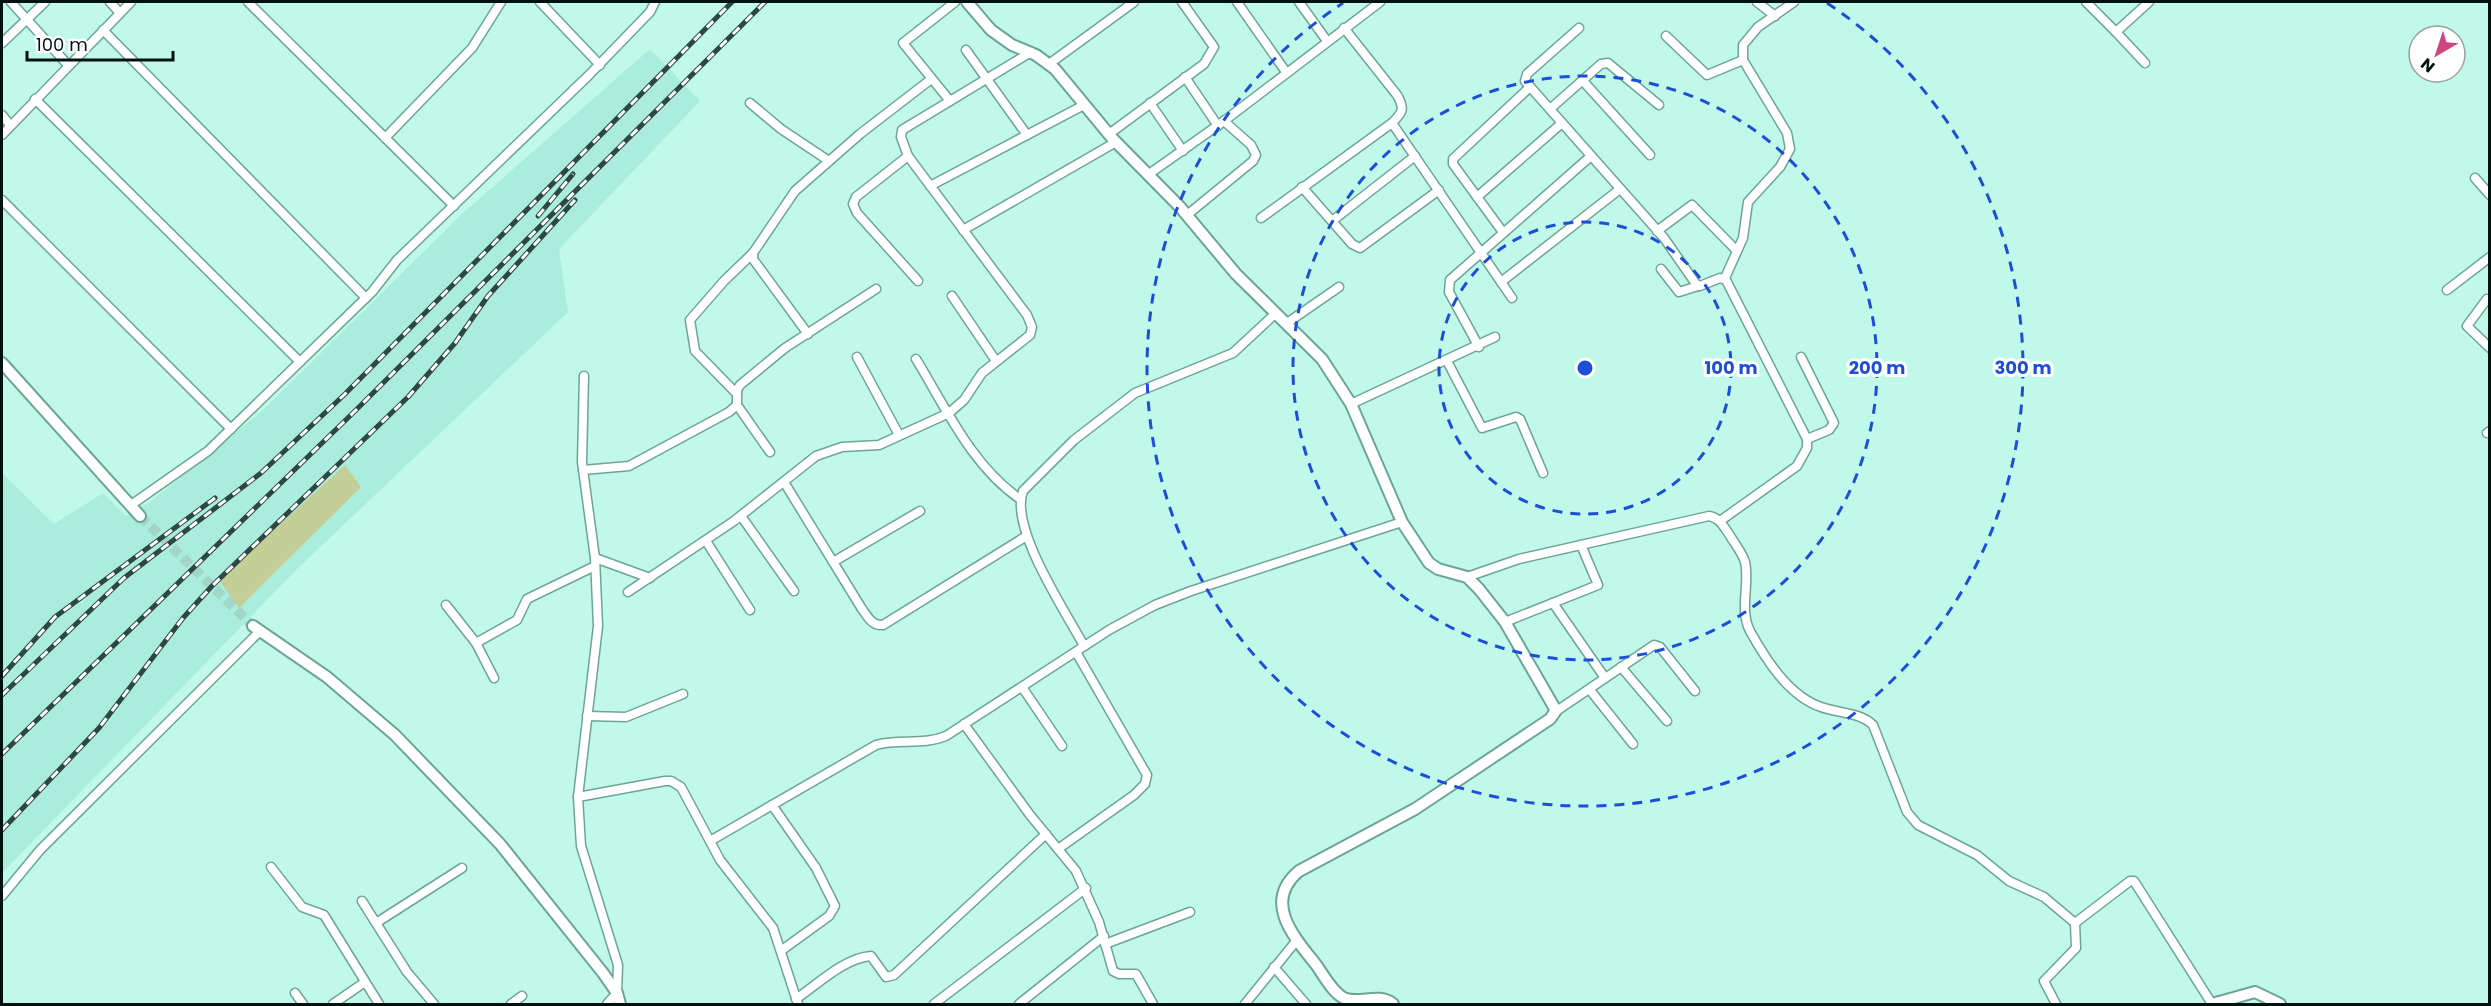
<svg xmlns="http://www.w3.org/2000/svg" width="2491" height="1006" font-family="Poppins,sans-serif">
	<rect width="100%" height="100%" fill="#c0f9ea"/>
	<!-- built -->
	<polygon fill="#abeddc" points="650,49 700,101 559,249 568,312 298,568 2,873 2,473 54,524 103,493 126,516 151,501 262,411 463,213"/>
	<!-- green -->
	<polygon fill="#c3cf97" points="345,465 361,487 239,608 219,580"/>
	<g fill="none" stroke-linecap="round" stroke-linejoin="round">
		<!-- tertiary-tunnel -->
		<polyline stroke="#a3d6c9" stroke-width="10" stroke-dasharray="10 5" stroke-linecap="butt" points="140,516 253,626"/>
		<!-- minor casing -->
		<g stroke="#6ea497" stroke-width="11">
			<g id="minor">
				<polyline points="11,2 68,65"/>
				<polyline points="110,2 120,13"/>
				<polyline points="248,2 454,206"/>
				<polyline points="540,2 600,65"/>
				<polyline points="1237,2 1286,72"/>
				<polyline points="1299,2 1327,41"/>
				<polyline points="1757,2 1775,16"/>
				<polyline points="2086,2 2116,32 2149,2"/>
				<polyline points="1579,28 1527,74 1525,81 1664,238 1696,284 1700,286 1720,278 1726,280 1807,439 1807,448 1797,466 1720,521"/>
				<polyline points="103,30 366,298"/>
				<polyline points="2116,32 2145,63"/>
				<polyline points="1666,36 1707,75 1743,60"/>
				<polyline points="2,43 45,2"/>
				<polyline points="966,50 1027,135"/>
				<polyline points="1049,64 1134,2"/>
				<polyline points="1185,77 1218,126"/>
				<polyline points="1583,81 1650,155"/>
				<polyline points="35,99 300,362"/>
				<polyline points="950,101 903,43 955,2"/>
				<polyline points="750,103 781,129 829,161"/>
				<polyline points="1150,103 1183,151"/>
				<polyline points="1550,109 1601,64 1608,63 1659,105"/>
				<polyline points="2,115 10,125"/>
				<polyline points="1392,123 1512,298"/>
				<polyline points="1109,134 1204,64 1214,47 1182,2"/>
				<polyline points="2,135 131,2"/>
				<polyline points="385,138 472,48 501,2"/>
				<polyline points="908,156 856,197 853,204 857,213 918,281"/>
				<polyline points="1149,174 1224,121 1380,2"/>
				<polyline points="2475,178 2490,195"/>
				<polyline points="930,186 1084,105"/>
				<polyline points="1302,187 1352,244 1360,248 1439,190"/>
				<polyline points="1477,197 1562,123"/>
				<polyline points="2,200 231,429"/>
				<polyline points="1187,215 1253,161 1256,155 1251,145 1224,121"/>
				<path d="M 1261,218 L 1392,123 C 1403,112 1405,109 1397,95 L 1344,28"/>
				<polyline points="1332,221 1415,156"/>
				<polyline points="963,230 1116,142"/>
				<polyline points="1502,231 1453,164 1453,159 1530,87"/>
				<polyline points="1657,231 1692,205 1737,251"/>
				<polyline points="1661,269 1679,292 1698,286"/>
				<polyline points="1725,278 1743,238 1748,202 1780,167 1790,149 1787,133 1743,60 1743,45 1758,27 1794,2"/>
				<polyline points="1501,282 1620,189"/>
				<polyline points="2447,290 2490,257"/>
				<polyline points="952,296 996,361"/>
				<polyline points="2487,299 2467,326 2490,348"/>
				<polyline points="1287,323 1339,287"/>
				<polyline points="808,334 753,259 753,253 795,191 860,134 930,80"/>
				<polyline points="1479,347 1449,292 1450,280 1591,156"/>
				<polyline points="857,357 899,435"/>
				<polyline points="1801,357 1834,423 1829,430 1807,439"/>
				<path d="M 916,359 C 946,408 972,466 1020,499"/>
				<polyline points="1447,361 1482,428 1516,417 1520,419 1543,473"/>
				<polyline points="584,376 582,462 595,558 598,626 578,797 581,846 618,965 617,993 607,1004"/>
				<polyline points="737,394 695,351 690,320 724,281 753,253"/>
				<polyline points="1351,404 1495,337"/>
				<polyline points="737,405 770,452"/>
				<polyline points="2487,433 2490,431"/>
				<polyline points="583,470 629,466 729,412 737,405 737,390 740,385 785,348 876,289"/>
				<path d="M 784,482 L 862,609 C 868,617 872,626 883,625 L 1025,537"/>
				<polyline points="131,505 208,451 372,292 397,260 588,76 650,12 655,2"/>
				<polyline points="741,516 794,591"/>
				<polyline points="706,541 750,610"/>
				<polyline points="595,558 650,578"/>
				<polyline points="833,562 920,511"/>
				<path d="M 1467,577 L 1519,559 L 1709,516 C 1720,518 1723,526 1729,534 C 1734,543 1742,552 1745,562 C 1750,584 1739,610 1750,631 C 1766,660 1789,696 1821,707 C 1837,713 1860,712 1873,725 L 1907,812 L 1918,825 L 1977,855 L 2009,881 L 2044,897 L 2075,923 L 2130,881 L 2134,881 L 2212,1004"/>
				<polyline points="628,592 734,521 816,456 842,447 879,445 949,413 964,400 982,373 1030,335 1032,327 1027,315 908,156 901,137 902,130 1031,52"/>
				<polyline points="1553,603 1605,678"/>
				<polyline points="446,605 476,643 494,678"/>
				<polyline points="1505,622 1598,585 1581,545"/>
				<polyline points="476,643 517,620 527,599 595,566"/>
				<path d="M 1084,646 C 1066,612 1009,528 1023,491 L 1074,440 L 1135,393 L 1233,353 L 1276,313"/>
				<polyline points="1621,667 1667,721"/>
				<polyline points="1022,687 1062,746"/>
				<polyline points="1590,690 1633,744"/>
				<polyline points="1555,712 1654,645 1660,647 1695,691"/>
				<polyline points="587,716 626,717 683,694"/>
				<polyline points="964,724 1030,815 1076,871 1099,922 1113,971 1119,974 1136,974 1153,1004"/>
				<polyline points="578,797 665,781 671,781 681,787 720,860 773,928 798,1004"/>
				<polyline points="772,805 816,868 835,906 829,916 782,950"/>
				<path d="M 710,841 L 876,745 C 899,738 922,746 946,736 L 1109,630 L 1155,605 L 1191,591 L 1402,522"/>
				<polyline points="1058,849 1134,795 1145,784 1147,775 1076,652"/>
				<polyline points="271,867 302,907 324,915 379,1004"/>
				<polyline points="2,896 40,850 260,631"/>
				<polyline points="362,901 407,972 434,1004"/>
				<polyline points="376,923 462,868"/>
				<polyline points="1105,944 1190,912"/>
				<polyline points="1274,967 1306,1004"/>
				<polyline points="295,993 303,1004"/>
				<path d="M 796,999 C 818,984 844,958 871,956 L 886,977 L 894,975 L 1046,834"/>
				<polyline points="333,1004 365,982"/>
				<polyline points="511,1004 522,996"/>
				<polyline points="934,1004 1086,888"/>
				<polyline points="1019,1004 1104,936"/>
				<polyline points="1245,1004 1297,940"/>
				<polyline points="2056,1004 2044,981 2076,948 2075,923"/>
			</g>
		</g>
		<!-- tertiary casing -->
		<g stroke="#6ea497" stroke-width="14">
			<g id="tertiary">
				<path d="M 967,2 L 991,30 L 1012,45 L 1036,55 L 1055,69 L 1112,138 L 1180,207 L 1236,274 L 1322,359 L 1351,404 L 1402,522 L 1429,563 L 1438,569 L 1467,577 L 1479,589 L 1505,622 L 1554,707 L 1555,712 L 1550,719 L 1415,809 L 1299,871 C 1262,902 1294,937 1317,966 C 1324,976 1333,993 1344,998 C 1360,1005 1378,992 1393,1004"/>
				<polyline points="2,363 140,516"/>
				<polyline points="253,626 327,677 395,735 500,844 603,973 617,993 620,1004"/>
				<polyline points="2212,1004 2255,992 2280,1004"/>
			</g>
		</g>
		<!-- minor -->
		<use href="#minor" stroke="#fff" stroke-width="8"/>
		<!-- tertiary -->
		<use href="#tertiary" stroke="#fff" stroke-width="10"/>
		<!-- rail casing -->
		<g stroke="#2d4842" stroke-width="5">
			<g id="rail">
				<polyline points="538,216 573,174"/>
				<polyline points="2,676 55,617 215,498"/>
				<polyline points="2,695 124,578 261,473 345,394 732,2"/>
				<polyline points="2,754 356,410 765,2"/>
				<polyline points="2,830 99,728 183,618 212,586 408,397 455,343 488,296 575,200"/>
			</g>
		</g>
		<!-- rail -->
		<use href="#rail" stroke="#fff" stroke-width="3" stroke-dasharray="9" stroke-linecap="butt"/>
	</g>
	<!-- distance rings -->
	<g fill="none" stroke="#1d4ed8" stroke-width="3" stroke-dasharray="10 8">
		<circle cx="1585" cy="368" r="146"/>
		<circle cx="1585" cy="368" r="292"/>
		<path d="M1827 3A438 438 0 1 1 1343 3"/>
	</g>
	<circle cx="1585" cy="368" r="9" fill="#1d4ed8" stroke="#fff" stroke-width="3"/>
	<g font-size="18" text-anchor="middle" font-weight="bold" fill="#1d4ed8" stroke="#fff" stroke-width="6" stroke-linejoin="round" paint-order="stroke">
		<text x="1731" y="374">100 m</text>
		<text x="1877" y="374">200 m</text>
		<text x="2023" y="374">300 m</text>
	</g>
	<!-- border -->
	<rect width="2491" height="1006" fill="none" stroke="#00120e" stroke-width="6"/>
	<!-- north arrow -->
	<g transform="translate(2437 54) rotate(219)"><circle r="28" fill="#ffffff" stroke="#99a09f" stroke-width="1.5"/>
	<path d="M0-4.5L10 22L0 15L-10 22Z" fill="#ce4580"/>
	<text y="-9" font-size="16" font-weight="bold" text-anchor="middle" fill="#00120e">N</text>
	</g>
	<!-- scale -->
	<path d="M27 51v9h146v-9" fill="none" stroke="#00120e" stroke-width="3"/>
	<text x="36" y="51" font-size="18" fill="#00120e" stroke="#ffffff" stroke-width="4.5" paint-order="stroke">100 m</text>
</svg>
